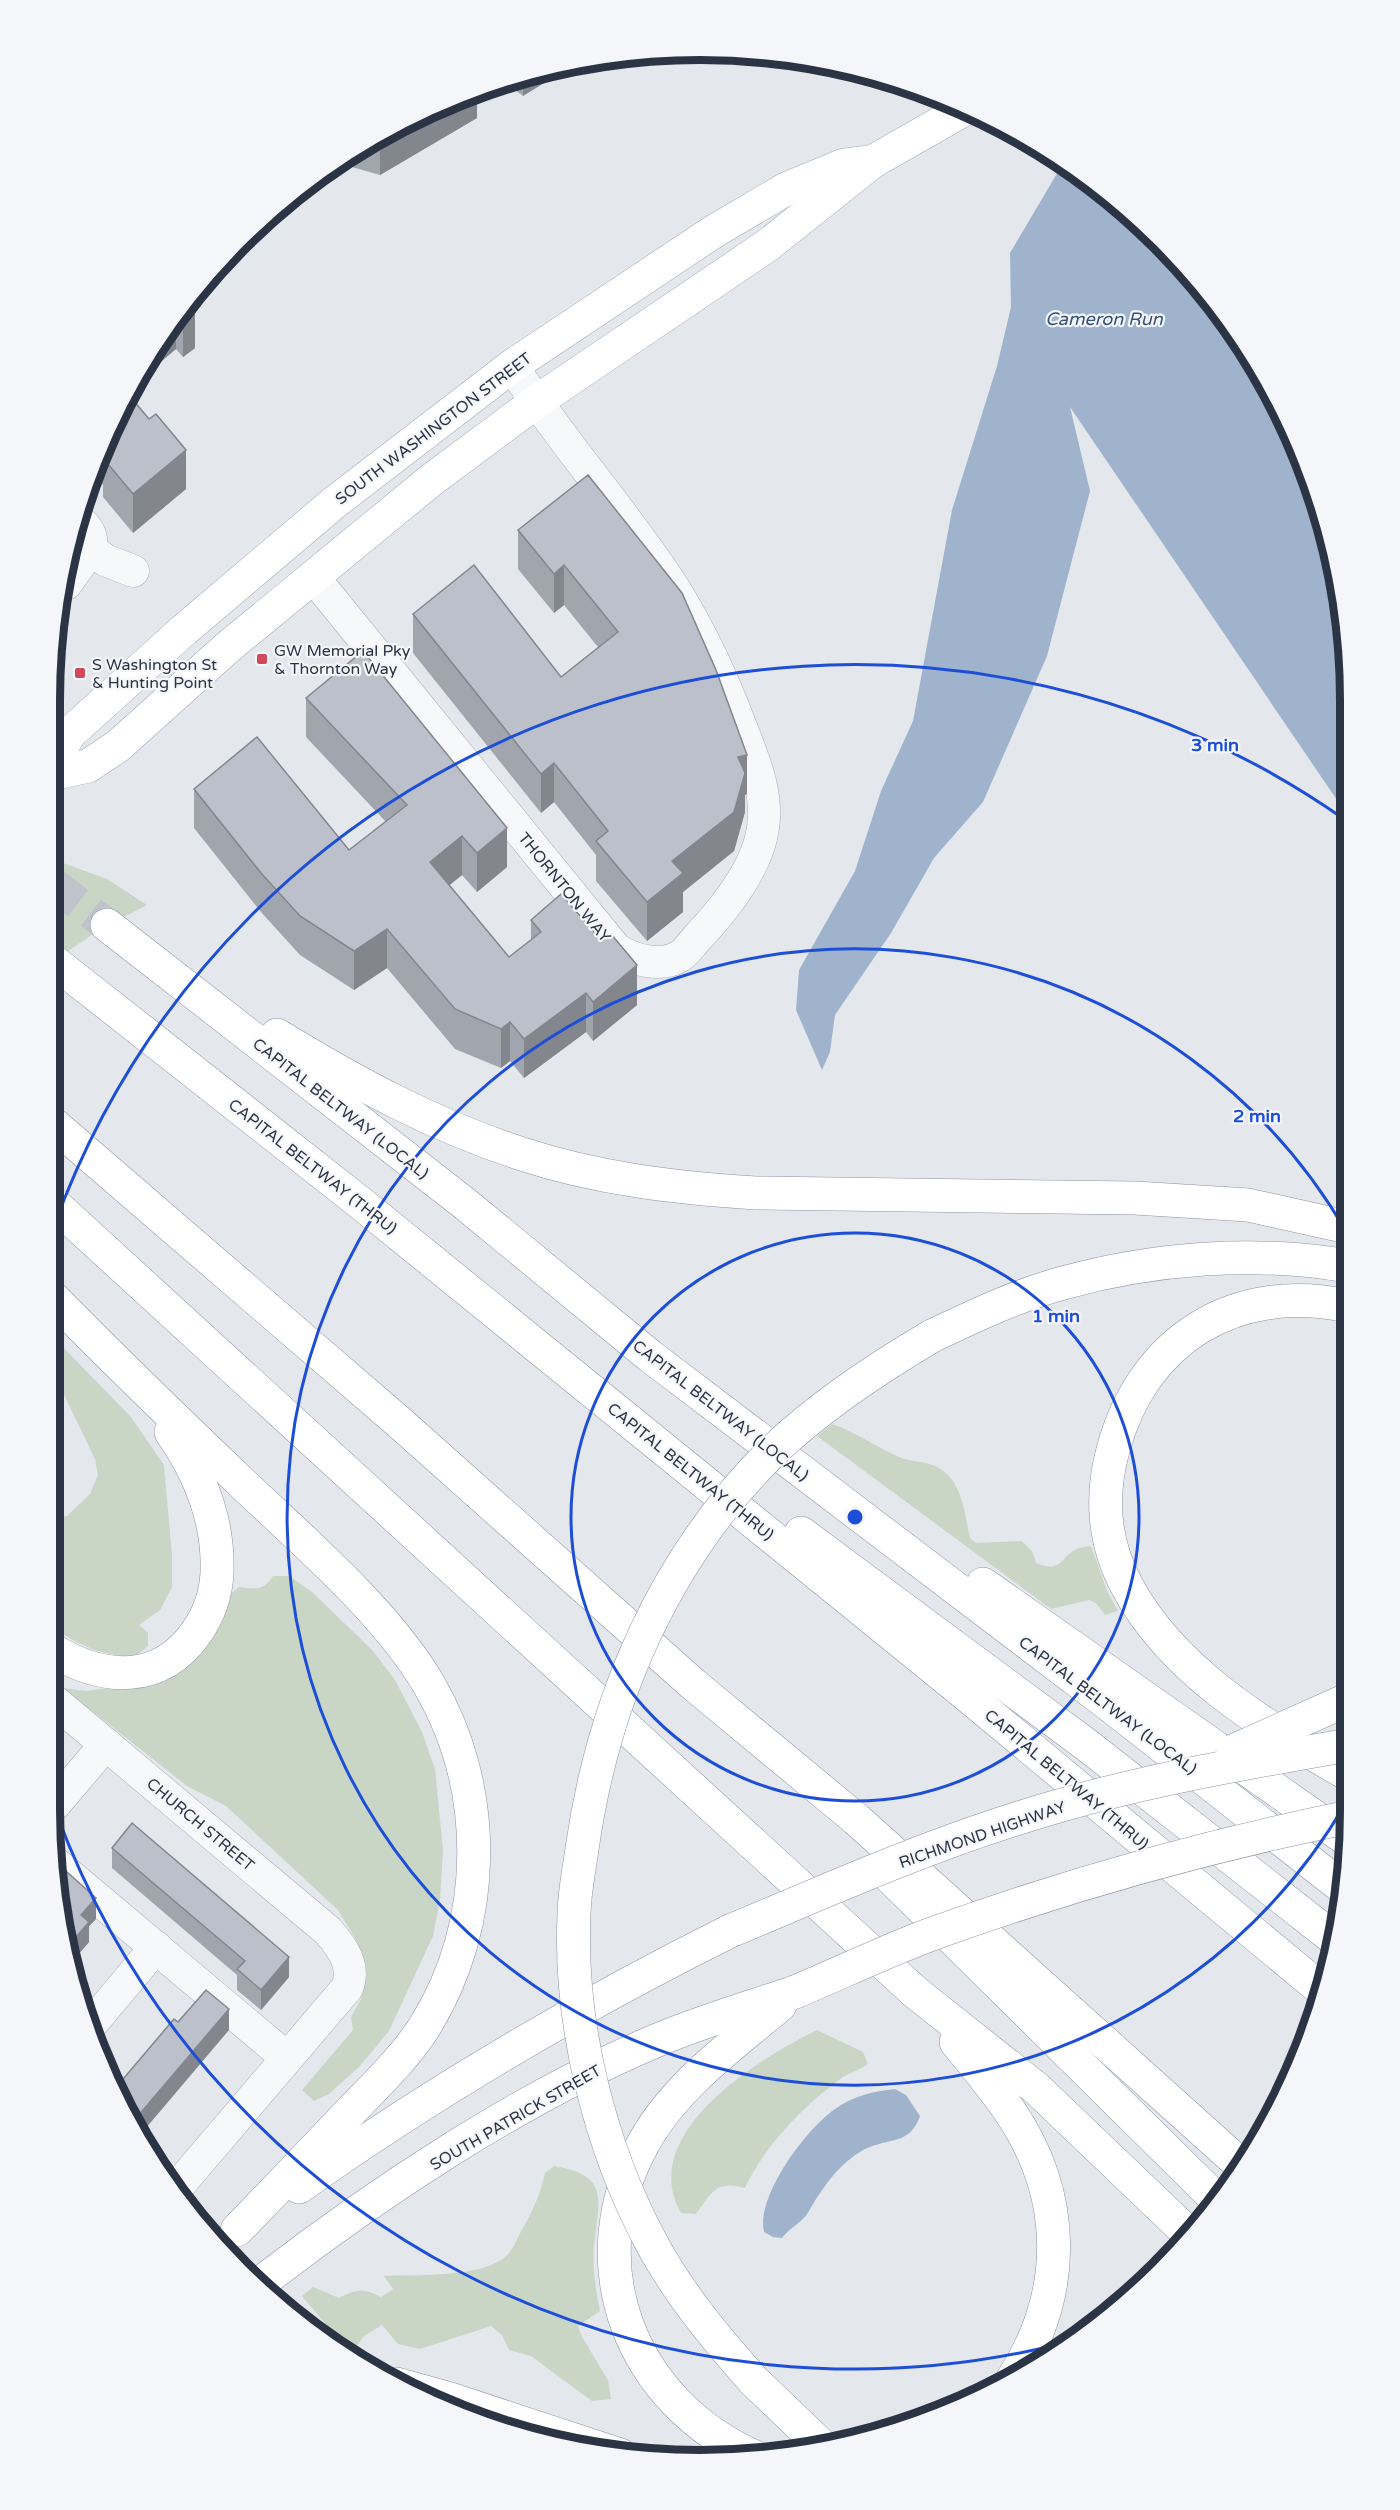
<svg xmlns="http://www.w3.org/2000/svg" width="1400" height="2510" font-family="'Varela Round',sans-serif">
	<rect width="100%" height="100%" fill="#e4e7ec"/>
	<!-- green -->
	<g fill="#c9d6c5">
		<polygon points="52,859 107,879 147,905 99,930 52,962"/>
		<path d="M 53,1337 L 131,1417 L 164,1465 L 172,1555 L 172,1587 L 160,1610 L 139,1625 L 148,1633 L 148,1646 L 134,1657 C 105,1656 77,1646 54,1627 L 54,1518 L 67,1516 L 90,1494 L 98,1475 L 95,1459 L 53,1372 Z"/>
		<path d="M 832,1424 C 856,1432 876,1447 899,1457 C 910,1462 924,1461 935,1466 C 963,1479 964,1512 970,1538 L 976,1543 L 1022,1541 L 1032,1551 L 1036,1563 C 1062,1574 1060,1557 1077,1549 C 1081,1547 1087,1547 1091,1546 L 1107,1591 L 1118,1611 L 1105,1615 L 1096,1603 L 1089,1600 L 1051,1609 L 817,1436 Z"/>
		<path d="M 273,1576 L 289,1576 L 312,1592 L 373,1651 L 395,1680 L 422,1732 L 435,1769 L 443,1850 L 440,1900 L 433,1936 L 389,2031 L 360,2066 L 329,2094 L 314,2101 L 302,2090 L 353,2030 L 351,2017 L 361,1999 L 367,1974 L 355,1938 L 338,1910 L 226,1806 L 187,1786 L 63,1688 L 85,1691 L 110,1688 L 204,1649 L 223,1621 L 228,1596 L 239,1587 C 255,1589 264,1591 273,1576 Z"/>
		<path d="M 817,2030 L 863,2052 L 868,2064 C 860,2070 851,2072 843,2077 C 805,2104 765,2145 745,2188 C 716,2180 712,2192 696,2214 L 681,2213 C 636,2134 758,2059 817,2030 Z"/>
		<path d="M 554,2166 C 612,2175 598,2202 594,2247 C 592,2269 596,2290 600,2311 L 578,2326 L 582,2337 L 608,2380 L 611,2399 L 592,2401 L 531,2356 L 509,2350 L 502,2335 L 491,2326 L 420,2349 L 398,2344 L 382,2325 L 364,2336 L 356,2347 L 335,2335 L 302,2296 L 313,2287 L 339,2298 C 356,2289 364,2288 381,2297 L 393,2289 L 384,2276 C 416,2274 487,2279 509,2253 C 515,2246 518,2236 523,2228 C 533,2210 541,2193 545,2173 Z"/>
	</g>
	<!-- water -->
	<g fill="#9fb4cc">
		<polygon points="1062,165 1160,240 1241,339 1316,491 1345,615 1346,835 1339,803 1070,407 1090,491 1047,656 983,802 934,858 891,933 835,1015 830,1052 822,1070 796,1010 799,970 855,871 881,791 913,721 952,510 997,366 1011,307 1010,253"/>
		<path d="M 895,2089 L 906,2095 L 920,2116 C 909,2148 885,2136 860,2152 C 838,2165 821,2190 809,2211 C 803,2222 789,2228 782,2238 L 773,2237 L 764,2232 C 756,2196 806,2129 835,2109 C 853,2096 874,2091 895,2089 Z"/>
	</g>
	<g fill="none" stroke-linecap="round" stroke-linejoin="round">
		<!-- highway-tunnel -->
		<polyline stroke="#bfc3cb" stroke-width="33" stroke-dasharray="33 16" stroke-linecap="butt" points="52,883 107,925"/>
		<!-- minor casing -->
		<g stroke="#a9aeb7" stroke-width="33">
			<g id="minor">
				<path d="M 78,520 C 89,528 93,536 91,549 L 105,560 L 133,571"/>
				<path d="M 314,578 L 616,949 C 633,960 661,968 680,956 C 687,952 693,942 699,936 C 725,908 758,867 763,828 C 768,794 755,763 743,732 C 721,673 694,615 657,563 C 610,496 557,434 512,366"/>
				<polyline points="66,584 91,549"/>
				<path d="M 54,1701 L 328,1931 C 342,1947 356,1966 347,1988 L 174,2191"/>
				<polyline points="55,1804 106,1744"/>
				<polyline points="55,1863 287,2058"/>
				<polyline points="88,2028 156,1947"/>
			</g>
		</g>
		<!-- major casing -->
		<g stroke="#a3abb8" stroke-width="34">
			<g id="major">
				<polyline points="51,772 68,735 184,630 335,502 512,366 713,232 786,189 844,165 868,162"/>
				<polyline points="51,774 88,766 118,746 228,647 430,481 536,402 768,245 872,162 965,109"/>
			</g>
		</g>
		<!-- highway casing -->
		<g stroke="#8b94a3" stroke-width="34">
			<g id="highway">
				<polyline points="107,925 464,1203 650,1356 1112,1707 1342,1887"/>
				<polyline points="53,961 358,1201 963,1692 1322,1990"/>
				<path d="M 277,1035 C 354,1082 435,1126 522,1154 C 598,1179 677,1188 756,1193 L 1135,1198 L 1248,1205 L 1347,1227"/>
				<polyline points="52,1123 400,1423 693,1684 856,1819 1242,2166"/>
				<polyline points="53,1203 915,1992 1036,2088 1191,2236"/>
				<path d="M 53,1298 C 115,1361 179,1423 243,1484 C 303,1541 386,1612 428,1683 C 490,1788 489,1922 425,2026 C 404,2059 374,2087 347,2115 C 311,2153 274,2192 237,2230"/>
				<path d="M 1347,1306 C 1235,1282 1142,1340 1113,1450 C 1100,1497 1104,1544 1127,1586 C 1173,1673 1267,1727 1349,1775"/>
				<path d="M 932,1336 C 974,1316 1018,1295 1063,1283 C 1153,1258 1255,1250 1347,1266"/>
				<polyline points="801,1533 1088,1746 1332,1937"/>
				<polyline points="983,1584 1349,1841"/>
				<path d="M 54,1651 C 104,1681 160,1684 196,1633 C 208,1616 216,1595 217,1573 C 219,1521 201,1475 171,1432"/>
				<polyline points="881,1868 1217,2200"/>
				<path d="M 956,2042 C 974,2064 993,2087 1009,2110 C 1068,2196 1068,2294 1012,2380"/>
				<path d="M 299,2187 C 436,2090 580,2006 730,1931"/>
				<path d="M 258,2285 C 374,2195 518,2099 653,2042 C 699,2022 748,2008 795,1992"/>
				<polyline points="753,2380 824,2448"/>
				<polyline points="396,2384 450,2399 620,2455"/>
				<path d="M 755,2457 C 631,2402 576,2265 643,2144 C 674,2087 731,2046 780,2005"/>
			</g>
		</g>
		<!-- minor -->
		<use href="#minor" stroke="#f7f8fa" stroke-width="32"/>
		<!-- major -->
		<use href="#major" stroke="#fff" stroke-width="33"/>
		<!-- highway -->
		<use href="#highway" stroke="#fff" stroke-width="33"/>
		<!-- highway-bridge casing -->
		<g stroke="#8b94a3" stroke-width="34" stroke-linecap="butt">
			<g id="highway-bridge">
				<polyline points="1233,1751 1349,1699"/>
				<path d="M 730,1931 C 826,1891 922,1848 1022,1817 C 1129,1783 1238,1764 1349,1745"/>
				<path d="M 795,1992 C 840,1973 884,1952 929,1935 C 1067,1885 1206,1846 1349,1817"/>
				<path d="M 753,2380 C 715,2337 678,2293 651,2242 C 600,2147 569,2024 574,1916 C 574,1894 579,1871 582,1849 C 603,1700 665,1557 773,1451 C 820,1406 876,1369 932,1336"/>
			</g>
		</g>
		<!-- highway-bridge -->
		<use href="#highway-bridge" stroke="#fff" stroke-width="33"/>
	</g>
	<!-- wall -->
	<g fill="#a1a5ae">
		<polygon points="532,72 523,96 505,82"/>
		<polygon points="502,83 489,92 477,95 477,118 380,175 338,163 413,116"/>
		<polygon points="189,302 195,348 183,357 176,349 132,386 137,374"/>
		<polygon points="128,394 186,489 133,533 103,497 103,485 92,472"/>
		<polygon points="588,475 747,794 745,795 745,812 734,851 683,892 683,912 647,941 596,881 596,855 554,802 541,813 413,653 413,614 561,677 598,647 564,605 554,613 518,569 518,530"/>
		<polygon points="306,698 507,867 477,892 462,875 449,885 509,957 531,940 531,920 637,1005 593,1041 586,1032 524,1078 510,1061 501,1068 455,1049 387,968 354,990 300,955 261,912 194,828 194,789 349,850 386,822 306,737"/>
		<polygon points="112,1848 289,1977 261,2010 237,1990 237,1975 112,1868"/>
		<polygon points="55,1895 96,1919 89,1926 89,1942 77,1956 67,1948"/>
	</g>
	<!-- shaded-wall -->
	<g fill="#83868d">
		<polygon points="575,64 523,96 523,75 532,72"/>
		<polygon points="502,83 489,92 477,95 477,118 380,175 380,137 415,116"/>
		<polygon points="195,309 195,348 183,357 183,318"/>
		<polygon points="176,320 176,349 132,386 137,374"/>
		<polygon points="186,450 186,489 133,533 133,494"/>
		<polygon points="564,565 564,605 554,613 554,574"/>
		<polygon points="747,755 747,794 745,795 745,812 734,851 683,892 683,912 647,941 647,902 738,757"/>
		<polygon points="554,763 554,802 541,813 541,774"/>
		<polygon points="507,828 507,867 477,892 477,853"/>
		<polygon points="462,836 462,875 430,901 430,862"/>
		<polygon points="387,929 387,968 354,990 354,951"/>
		<polygon points="637,965 637,1005 593,1041 593,1002"/>
		<polygon points="586,993 586,1032 524,1078 524,1039"/>
		<polygon points="510,1022 510,1061 501,1068 501,1029"/>
		<polygon points="96,1898 96,1919 89,1926 89,1942 77,1956 77,1936 81,1915"/>
		<polygon points="66,1926 66,1944 63,1930"/>
		<polygon points="289,1957 289,1977 261,2010 261,1990"/>
		<polygon points="229,2009 229,2030 140,2135 132,2123"/>
	</g>
	<!-- building -->
	<g fill="#bbc0ca" stroke="#83868d" stroke-width="1.5">
		<polygon points="189,302 195,309 183,318 180,314"/>
		<polygon points="128,394 149,419 156,414 186,450 133,494 103,458 108,453 104,447"/>
		<polygon points="588,475 682,593 716,670 747,755 738,757 745,773 734,812 672,861 683,873 647,902 596,841 608,831 554,763 541,774 413,614 474,565 561,677 618,632 564,565 554,574 518,530"/>
		<polygon points="363,651 507,828 477,853 462,836 430,862 509,957 541,932 531,920 561,894 602,941 611,934 637,965 593,1002 586,993 524,1039 510,1022 501,1029 455,1009 387,929 354,951 300,916 261,873 194,789 257,737 349,850 407,805 306,698"/>
		<polygon points="132,1823 289,1957 261,1990 237,1969 245,1961 112,1848"/>
		<polygon points="67,1872 96,1898 81,1915 89,1922 77,1936 66,1926 63,1930 55,1895 55,1885"/>
		<polygon points="206,1990 229,2009 132,2123 116,2096 121,2090 118,2085 174,2019 178,2022"/>
	</g>
	<!-- distance rings -->
	<g fill="none" stroke="#1d4ed8" stroke-width="3">
		<circle cx="855" cy="1517" r="284"/>
		<path d="M1347 1801A568 568 0 1 1 1347 1233"/>
		<path d="M1068 2342A852 852 0 0 1 57 1815M54 1226A852 852 0 0 1 1344 819"/>
	</g>
	<!-- markers -->
	<g fill="#d1495b" stroke="#f4f6f9" stroke-width="2">
		<rect x="256" y="653" width="12" height="12" rx="3"/>
		<rect x="74" y="667" width="12" height="12" rx="3"/>
	</g>
	<g text-anchor="middle" stroke-width="4.5" stroke-linejoin="round" paint-order="stroke">
		<!-- street labels -->
		<g font-size="16" fill="#2b3445" stroke="#f4f6f9">
			<text transform="translate(433 428) rotate(-37)" y="6">SOUTH WASHINGTON STREET</text>
			<text transform="translate(565 887) rotate(51)" y="6">THORNTON WAY</text>
			<text transform="translate(341 1108) rotate(38)" y="6">CAPITAL BELTWAY (LOCAL)</text>
			<text transform="translate(313 1166) rotate(38)" y="6">CAPITAL BELTWAY (THRU)</text>
			<text transform="translate(721 1410) rotate(38)" y="6">CAPITAL BELTWAY (LOCAL)</text>
			<text transform="translate(691 1471) rotate(39)" y="6">CAPITAL BELTWAY (THRU)</text>
			<text transform="translate(1108 1705) rotate(37)" y="6">CAPITAL BELTWAY (LOCAL)</text>
			<text transform="translate(1067 1779) rotate(40)" y="6">CAPITAL BELTWAY (THRU)</text>
			<text transform="translate(201 1824) rotate(40)" y="6">CHURCH STREET</text>
			<text transform="translate(982 1834) rotate(-19)" y="6">RICHMOND HIGHWAY</text>
			<text transform="translate(515 2117) rotate(-30)" y="6">SOUTH PATRICK STREET</text>
		</g>
		<!-- poi labels -->
		<g font-size="16" fill="#2b3445" stroke="#f4f6f9" text-anchor="start">
			<text x="274" y="656">GW Memorial Pky<tspan x="274" dy="18">&amp; Thornton Way</tspan></text>
			<text x="92" y="670">S Washington St<tspan x="92" dy="18">&amp; Hunting Point</tspan></text>
		</g>
		<!-- water labels -->
		<g font-size="18" font-style="italic" fill="#34527a" stroke="#f4f6f9">
			<text x="1104" y="325">Cameron Run</text>
		</g>
	</g>
	<!-- crop -->
	<path d="M0 0H1400V2510H0ZM700 60H700A640 640 0 0 1 1340 700V1810A640 640 0 0 1 700 2450H700A640 640 0 0 1 60 1810V700A640 640 0 0 1 700 60Z" fill="#f4f6f9" fill-rule="evenodd"/>
	<path fill="none" stroke="#2b3445" stroke-width="8" d="M700 60H700A640 640 0 0 1 1340 700V1810A640 640 0 0 1 700 2450H700A640 640 0 0 1 60 1810V700A640 640 0 0 1 700 60Z"/>
	<circle cx="855" cy="1517" r="9" fill="#1d4ed8" stroke="#f4f6f9" stroke-width="3"/>
	<g font-size="18" text-anchor="middle" font-weight="bold" fill="#1d4ed8" stroke="#f4f6f9" stroke-width="4.5" stroke-linejoin="round" paint-order="stroke">
		<text x="1215" y="751">3 min</text>
		<text x="1257" y="1122">2 min</text>
		<text x="1056" y="1322">1 min</text>
	</g>
</svg>
